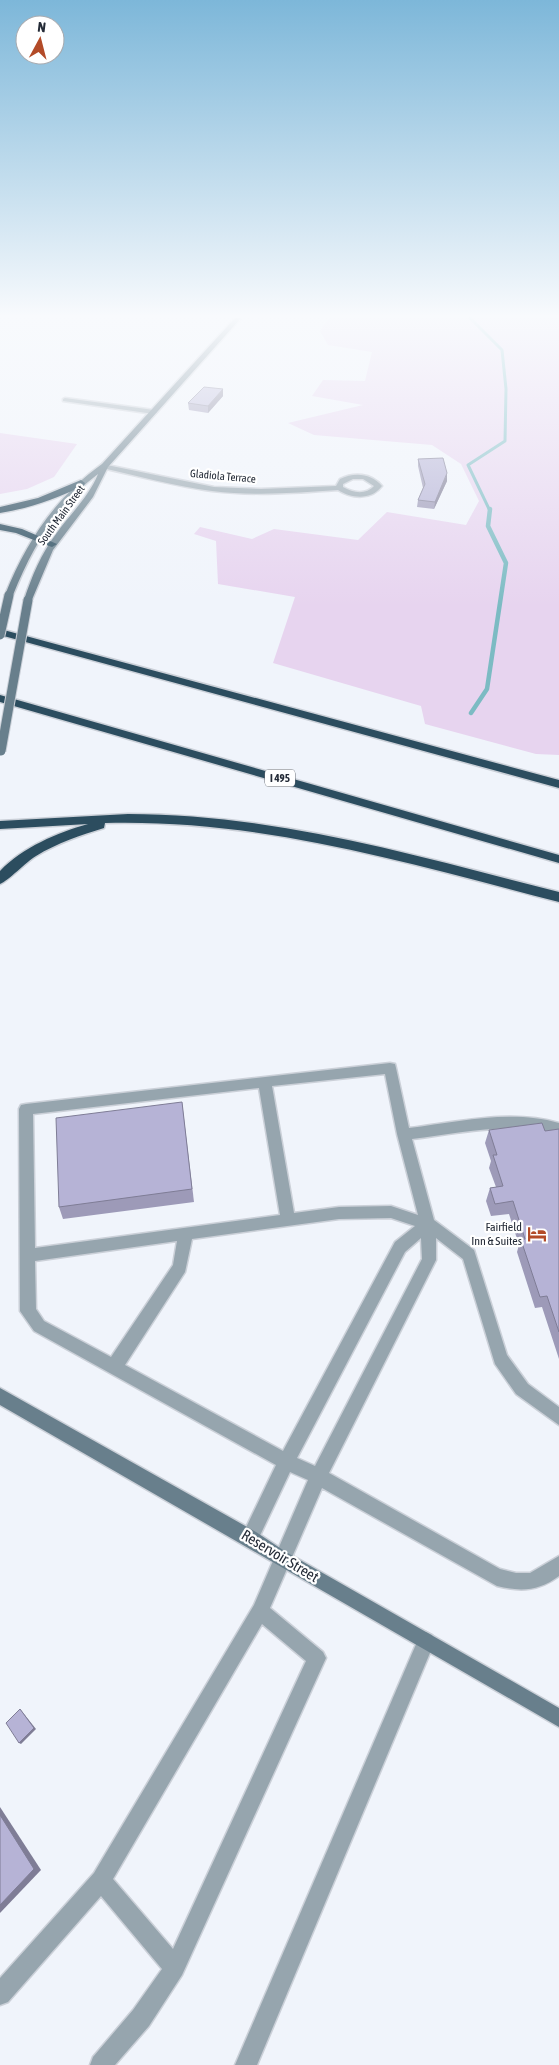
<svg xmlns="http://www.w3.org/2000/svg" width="559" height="2065" font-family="'Asap Condensed',sans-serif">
	<rect width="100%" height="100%" fill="#f0f4fb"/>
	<!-- green -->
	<g fill="#e7d4ef">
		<polygon points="329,318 559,318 559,755 536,754 425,724 421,706 273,663 295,597 218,584 216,541 194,534 200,527 252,539 274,529 358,540 387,512 466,525 479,501 461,464 432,445 314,435 288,423 363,405 312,396 323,380 365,381 372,352 328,345 320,331"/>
		<polygon points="0,433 77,444 54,477 27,489 0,494"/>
	</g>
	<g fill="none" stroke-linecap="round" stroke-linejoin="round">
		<!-- stream-far1 -->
		<polyline stroke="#7cbbc3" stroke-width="3" points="470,318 502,350 506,389 505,441 468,465 490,511"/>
		<!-- stream -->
		<polyline stroke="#7cbbc3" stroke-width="4.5" points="471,713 487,689 506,563 488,526 490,509"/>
		<!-- lane casing -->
		<g stroke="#cbd0d8" stroke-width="3">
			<g id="lane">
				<polygon points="65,398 154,410 157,412 154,414 63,401 63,399"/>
				<path d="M 390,1063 L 395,1064 L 396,1068 L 409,1128 C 458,1122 511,1109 559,1123 L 559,1135 C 512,1121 460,1133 412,1139 L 434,1220 L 474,1250 L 507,1355 L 528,1384 L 559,1407 L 559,1425 L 516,1394 L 495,1364 L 463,1259 L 436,1238 L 436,1260 L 329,1473 L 500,1569 L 516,1573 L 530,1573 L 559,1556 L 559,1576 C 539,1591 521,1592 497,1586 L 322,1488 L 270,1608 L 323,1652 L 326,1658 L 182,1975 L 149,2026 L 115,2065 L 90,2065 L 93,2057 L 133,2010 L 162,1969 L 101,1896 L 8,2002 L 0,2005 L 0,1978 L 94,1873 L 254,1605 L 308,1480 L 290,1472 L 256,1544 L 250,1547 L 244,1544 L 241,1538 L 276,1465 L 34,1331 L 20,1311 L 19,1109 L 21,1105 L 26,1104 ZM 385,1074 L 397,1134 L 418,1215 L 391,1206 L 339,1207 L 294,1213 L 272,1086 ZM 259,1088 L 280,1215 L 35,1248 L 33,1114 ZM 391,1218 L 415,1226 L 395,1242 L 283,1451 L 125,1365 L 185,1272 L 192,1239 L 339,1219 ZM 421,1238 L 422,1259 L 315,1466 L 297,1458 L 405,1252 ZM 177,1241 L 173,1265 L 111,1357 L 44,1321 L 36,1309 L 35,1261 ZM 262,1624 L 306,1661 L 173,1949 L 113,1879 Z"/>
				<polygon points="426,1632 432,1635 435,1641 257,2065 235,2065 420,1635"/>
			</g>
		</g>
		<!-- street casing -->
		<g stroke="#cbd0d8" stroke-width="3">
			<path id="street" d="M 102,464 L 214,487 L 261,489 L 336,486 L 340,479 C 354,472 371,473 382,486 C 372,500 352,499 338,490 C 296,493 254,496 212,491 C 175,486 138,476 102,468 ZM 353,479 L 363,479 L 374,486 C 366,495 353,493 343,487 L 343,484 Z"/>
		</g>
		<!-- secondary casing -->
		<g stroke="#cbd0d8" stroke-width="3">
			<g id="secondary">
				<path d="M 235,318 L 241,318 L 108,467 L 93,497 L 53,550 L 31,602 L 24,600 C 32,576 41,554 56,534 C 70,514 89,497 98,474 C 57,504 32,548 13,595 L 6,597 L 5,595 C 26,542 55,498 102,464 Z"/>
				<polygon points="0,1388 256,1532 286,1552 559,1708 559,1727 0,1405"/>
			</g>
		</g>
		<!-- highway casing -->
		<g stroke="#cbd0d8" stroke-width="3">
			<g id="highway">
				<path d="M 81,480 L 85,483 L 84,485 C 57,499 30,508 0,513 L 0,507 L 38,498 Z"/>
				<polygon points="0,524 22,529 57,544 52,547 49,546 16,533 0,530"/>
				<polygon points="0,629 559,780 559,788 0,635"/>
				<polygon points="0,695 559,855 559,863 0,702"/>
				<path d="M 128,814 C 276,814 417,856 559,892 L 559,902 C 407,863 264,819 105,823 L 104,828 C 81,835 57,843 36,856 C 26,862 8,881 0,884 L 0,871 C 23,847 57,833 88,824 L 0,829 L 0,821 Z"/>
			</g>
		</g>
		<!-- lane -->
		<use href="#lane" fill="#96a5ae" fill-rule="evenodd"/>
		<!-- street -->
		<use href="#street" fill="#96a5ae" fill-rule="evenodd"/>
		<!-- secondary -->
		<use href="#secondary" fill="#687f8c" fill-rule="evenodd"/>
		<!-- highway -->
		<use href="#highway" fill="#2c4d5f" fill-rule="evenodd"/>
		<!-- secondary-bridge casing -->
		<g stroke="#cbd0d8" stroke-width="11" stroke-linecap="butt">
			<g id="secondary-bridge">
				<polyline points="0,635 9,595"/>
				<polyline points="1,751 28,600"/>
			</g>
		</g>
		<!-- secondary-bridge -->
		<use href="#secondary-bridge" stroke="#687f8c" stroke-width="9"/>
	</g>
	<!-- wall -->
	<g fill="#9d9ab8">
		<polygon points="223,389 223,396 208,413 189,410 188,403"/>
		<polygon points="418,459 447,481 434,509 417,507 418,500 423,488 418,466"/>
		<polygon points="182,1102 194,1202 63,1219 59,1207"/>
		<polygon points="559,1129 559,1359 542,1307 535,1308 517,1252 519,1245 509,1214 491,1216 486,1201 490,1188 496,1187 489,1168 491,1161 485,1143 489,1130 545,1131"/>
	</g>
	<!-- shaded-wall -->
	<g fill="#7f7d96">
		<polygon points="223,389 223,396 208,413 208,406"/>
		<polygon points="447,473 447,481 434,509 435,502"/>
		<polygon points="20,1709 36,1729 21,1744 19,1743"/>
		<polygon points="0,1807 41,1870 0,1913"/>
	</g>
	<!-- building -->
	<g fill="#b6b3d6" stroke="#7f7d96">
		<polygon points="204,387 223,389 208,406 188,403"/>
		<polygon points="443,458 447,473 435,502 418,500 425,484 418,459"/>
		<polygon points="182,1102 192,1189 59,1207 56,1118"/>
		<polygon points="542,1123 545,1131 559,1129 559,1332 547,1296 540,1297 521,1240 525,1239 513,1201 495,1204 490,1188 503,1186 493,1155 497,1155 489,1130"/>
		<polygon points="20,1709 34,1728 19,1743 6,1723"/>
		<polygon points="0,1815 34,1869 0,1905"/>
	</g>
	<!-- sky -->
	<linearGradient id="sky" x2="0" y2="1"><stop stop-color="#7db7d9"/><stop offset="0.52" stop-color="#f8fafd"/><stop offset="1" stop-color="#f8fafd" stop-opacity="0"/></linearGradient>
	<rect width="559" height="607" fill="url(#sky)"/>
	<!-- icons -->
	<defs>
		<g id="hotel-bare" transform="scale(1.5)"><path d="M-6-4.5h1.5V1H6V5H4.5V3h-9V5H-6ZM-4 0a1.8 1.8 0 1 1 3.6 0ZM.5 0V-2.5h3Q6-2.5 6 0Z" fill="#b34b28" stroke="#fff" stroke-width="2.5" paint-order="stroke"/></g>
	</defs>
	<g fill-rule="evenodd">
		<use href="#hotel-bare" x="537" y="1234"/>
	</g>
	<g text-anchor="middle" stroke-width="4.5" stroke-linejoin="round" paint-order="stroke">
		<!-- far-street labels -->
		<g font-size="11" fill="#242b37" stroke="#fff">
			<text transform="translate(223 476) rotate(5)" y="4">Gladiola Terrace</text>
			<text transform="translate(61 515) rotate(-54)" y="4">South Main Street</text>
		</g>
		<!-- shield labels -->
		<rect fill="#fff" stroke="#666b73" stroke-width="1" x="265" y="769.5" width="30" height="17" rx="4"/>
		<g font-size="11" font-weight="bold" fill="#242b37">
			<text x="280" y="782">I 495</text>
		</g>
		<!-- poi labels -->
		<g font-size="12" fill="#242b37" stroke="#fff" text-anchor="end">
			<text x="522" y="1231">Fairfield<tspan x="522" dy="14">Inn &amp; Suites</tspan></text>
		</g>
		<!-- near-street labels -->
		<g font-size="15" fill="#242b37" stroke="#fff">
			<text transform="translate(280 1556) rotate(31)" y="5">Reservoir Street</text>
		</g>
	</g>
	<!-- north arrow -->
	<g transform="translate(40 40) rotate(7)"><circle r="24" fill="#ffffff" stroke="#a7aaaf"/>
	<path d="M0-4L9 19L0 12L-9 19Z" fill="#b34b28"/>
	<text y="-8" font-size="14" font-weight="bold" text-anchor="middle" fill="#242b37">N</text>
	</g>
</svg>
